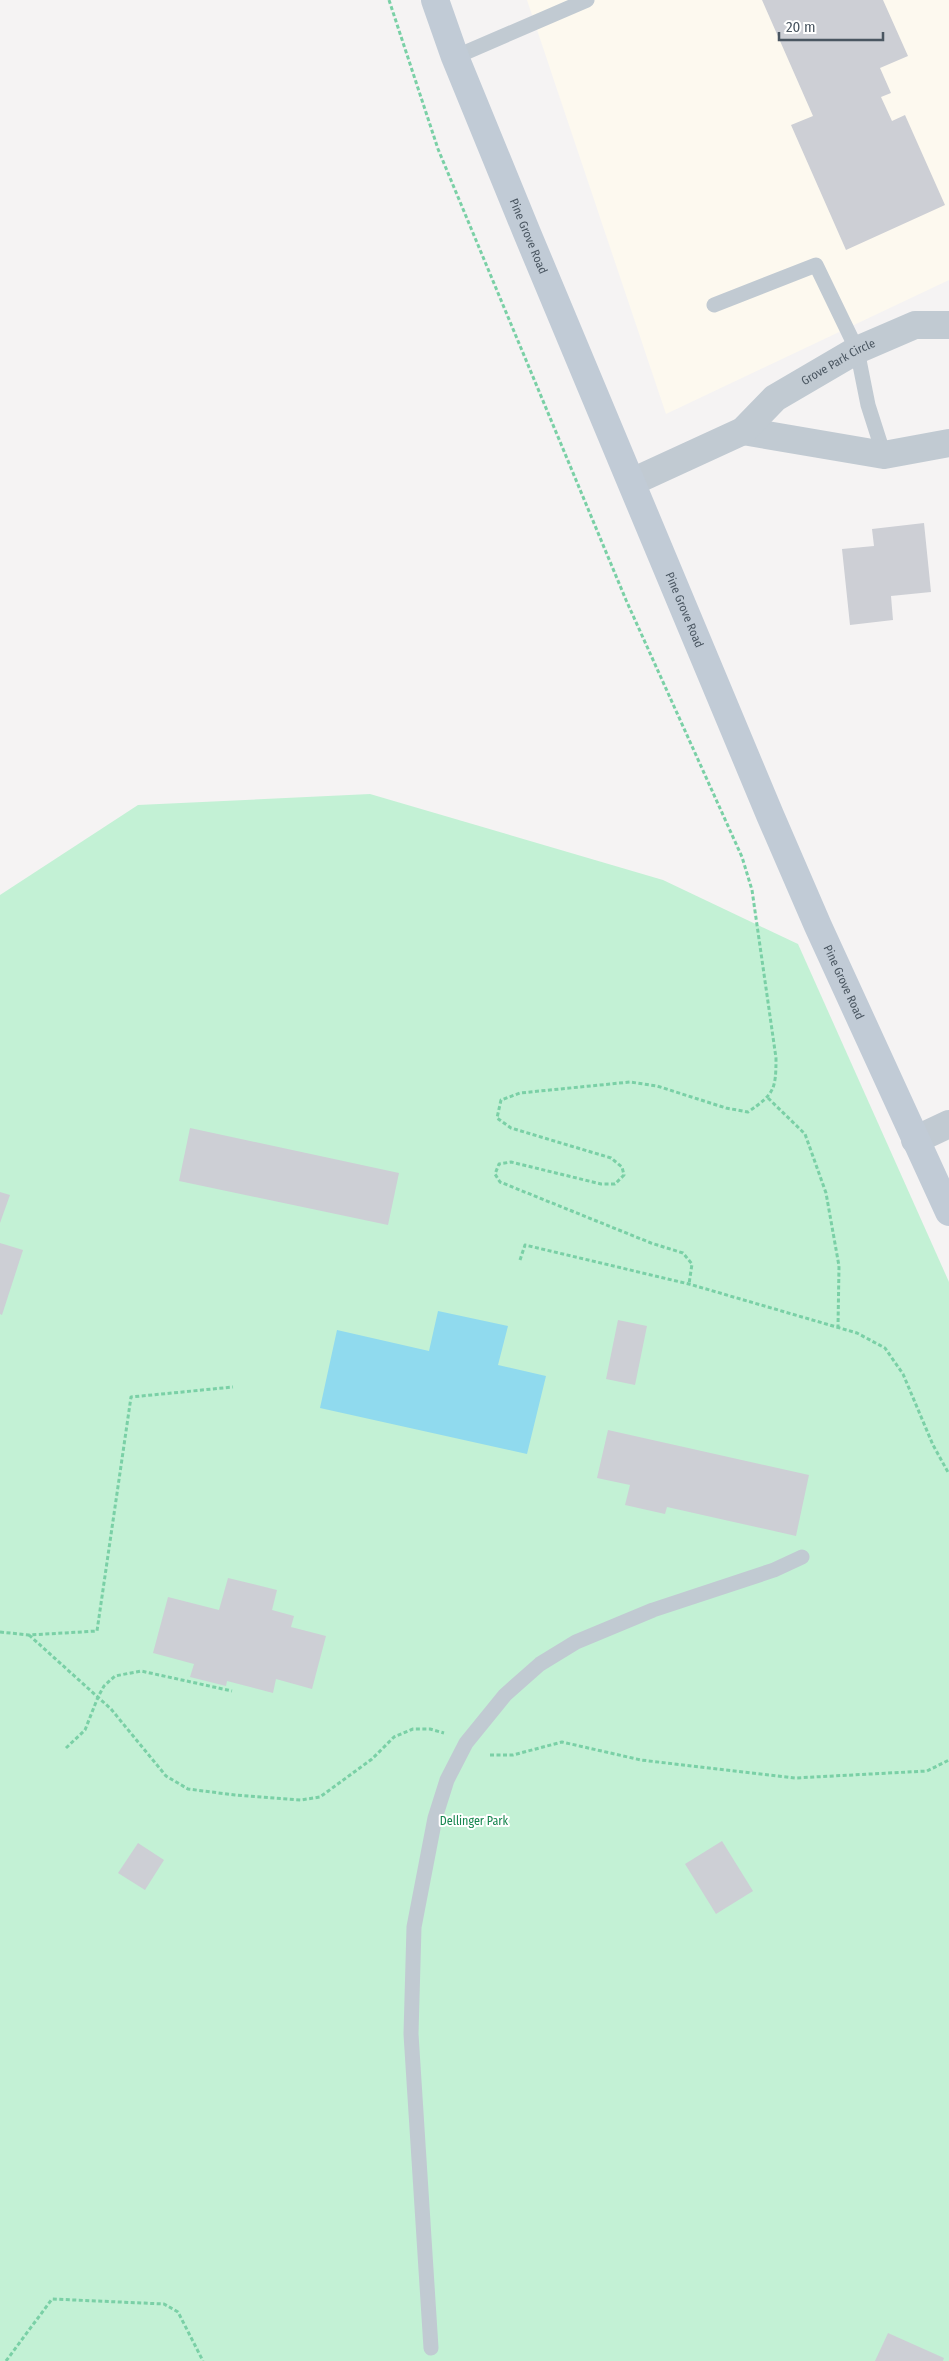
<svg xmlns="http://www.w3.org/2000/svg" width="949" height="2361" font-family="'Fira Sans Condensed',sans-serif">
	<rect width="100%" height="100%" fill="#f5f3f3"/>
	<!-- commercial -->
	<polygon fill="#fdf9ef" points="527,0 949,0 949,280 666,414"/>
	<!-- green -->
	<polygon fill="#c3f1d5" points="370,794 663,880 798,944 949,1282 949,2361 0,2361 0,895 138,805"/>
	<!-- water -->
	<polygon fill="#90daee" points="438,1311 508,1326 498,1365 546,1376 527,1454 320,1408 337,1330 429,1351"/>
	<!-- building -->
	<g fill="#cdcfd5">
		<polygon points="762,0 883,0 908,56 880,68 891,93 881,97 892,121 905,115 945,205 846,250 791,125 813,116"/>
		<polygon points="924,523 931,592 891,596 893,620 850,625 842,549 874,546 872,529"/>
		<polygon points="190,1128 399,1173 388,1225 179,1181"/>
		<polygon points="0,1192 10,1195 0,1223"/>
		<polygon points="0,1243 23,1250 2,1315 0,1314"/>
		<polygon points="618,1320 647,1326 635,1385 606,1379"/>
		<polygon points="608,1430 809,1475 796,1536 667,1507 665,1514 625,1505 630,1485 597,1478"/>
		<polygon points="228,1578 277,1590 272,1610 294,1616 291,1627 326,1636 312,1689 276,1679 273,1693 227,1681 226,1686 190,1677 194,1664 153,1653 168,1597 219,1610"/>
		<polygon points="722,1841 753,1891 716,1914 685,1864"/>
		<polygon points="138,1843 164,1860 145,1890 118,1873"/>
		<polygon points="888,2333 944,2358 943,2361 875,2361"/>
	</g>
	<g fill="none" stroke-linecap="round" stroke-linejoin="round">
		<!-- path -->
		<g stroke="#7ad0a6" stroke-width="3" stroke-dasharray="4 2.5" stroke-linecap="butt">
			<path d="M 389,0 L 438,149 L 626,600 L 742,857 L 752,890 L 776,1058 C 776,1090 774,1094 748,1112 L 726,1108 L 657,1086 L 630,1082 L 520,1093 L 501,1100 L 497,1118 L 511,1128 L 611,1158 L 622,1167 L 624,1175 L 615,1184 L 601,1184 L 511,1162 L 499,1164 L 495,1174 L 500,1182 L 651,1243 L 683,1253 L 692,1264 L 689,1284"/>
			<polyline points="768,1098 805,1134 826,1193 839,1266 838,1327"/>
			<polyline points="520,1260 525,1245 689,1284 857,1333 885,1348 903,1374 933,1445 949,1474"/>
			<polyline points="0,1632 29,1635 97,1631 131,1397 233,1387"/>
			<polyline points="29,1635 111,1709 166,1776 188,1789 235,1795 301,1800 320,1797 372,1759 394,1737 413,1729 430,1729 444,1733"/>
			<polyline points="66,1748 85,1730 98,1697 104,1686 115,1676 141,1671 232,1691"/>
			<polyline points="490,1755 513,1755 562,1742 641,1760 795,1778 927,1771 949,1760"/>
			<polyline points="6,2361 52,2299 164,2304 178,2312 203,2361"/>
		</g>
		<!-- lane -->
		<g stroke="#c1cad2" stroke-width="15">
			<polyline points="455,57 587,0"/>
			<polyline points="714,305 816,265 857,350 868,405 884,455"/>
			<polyline points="431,2348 411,2034 414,1927 435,1818 447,1780 466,1743 505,1695 540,1664 576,1642 653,1610 774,1570 802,1557"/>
		</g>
		<!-- street -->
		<g stroke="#c1cad2" stroke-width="28">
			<polyline points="743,431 884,455 949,443"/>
			<path id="s1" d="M 632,482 L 743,431 L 775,398 L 857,350 L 915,325 L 949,325"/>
			<polyline points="915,1140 949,1124"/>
		</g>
		<!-- secondary -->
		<path stroke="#c1cbd6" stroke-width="28" id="s2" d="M 435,0 L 455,57 L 527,233 L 770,815 L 818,926 L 949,1212"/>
	</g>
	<g text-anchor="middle" stroke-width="4" stroke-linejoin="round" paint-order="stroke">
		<!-- street labels -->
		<g font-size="12" fill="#4a5661" stroke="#fff">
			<text dy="4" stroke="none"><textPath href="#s2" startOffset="254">Pine Grove Road</textPath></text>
			<text dy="4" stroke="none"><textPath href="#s1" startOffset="241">Grove Park Circle</textPath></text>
			<text dy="4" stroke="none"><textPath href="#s2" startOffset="659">Pine Grove Road</textPath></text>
			<text dy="4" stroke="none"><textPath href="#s2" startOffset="1064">Pine Grove Road</textPath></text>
		</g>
		<!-- park labels -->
		<g font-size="12" fill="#17864f" stroke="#fff">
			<text x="474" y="1825">Dellinger Park</text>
		</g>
	</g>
	<!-- scale -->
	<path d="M779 32v8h104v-8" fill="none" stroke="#4a5661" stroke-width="2.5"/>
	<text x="786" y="32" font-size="15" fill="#4a5661" stroke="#ffffff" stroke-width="4" paint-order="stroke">20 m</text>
</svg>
